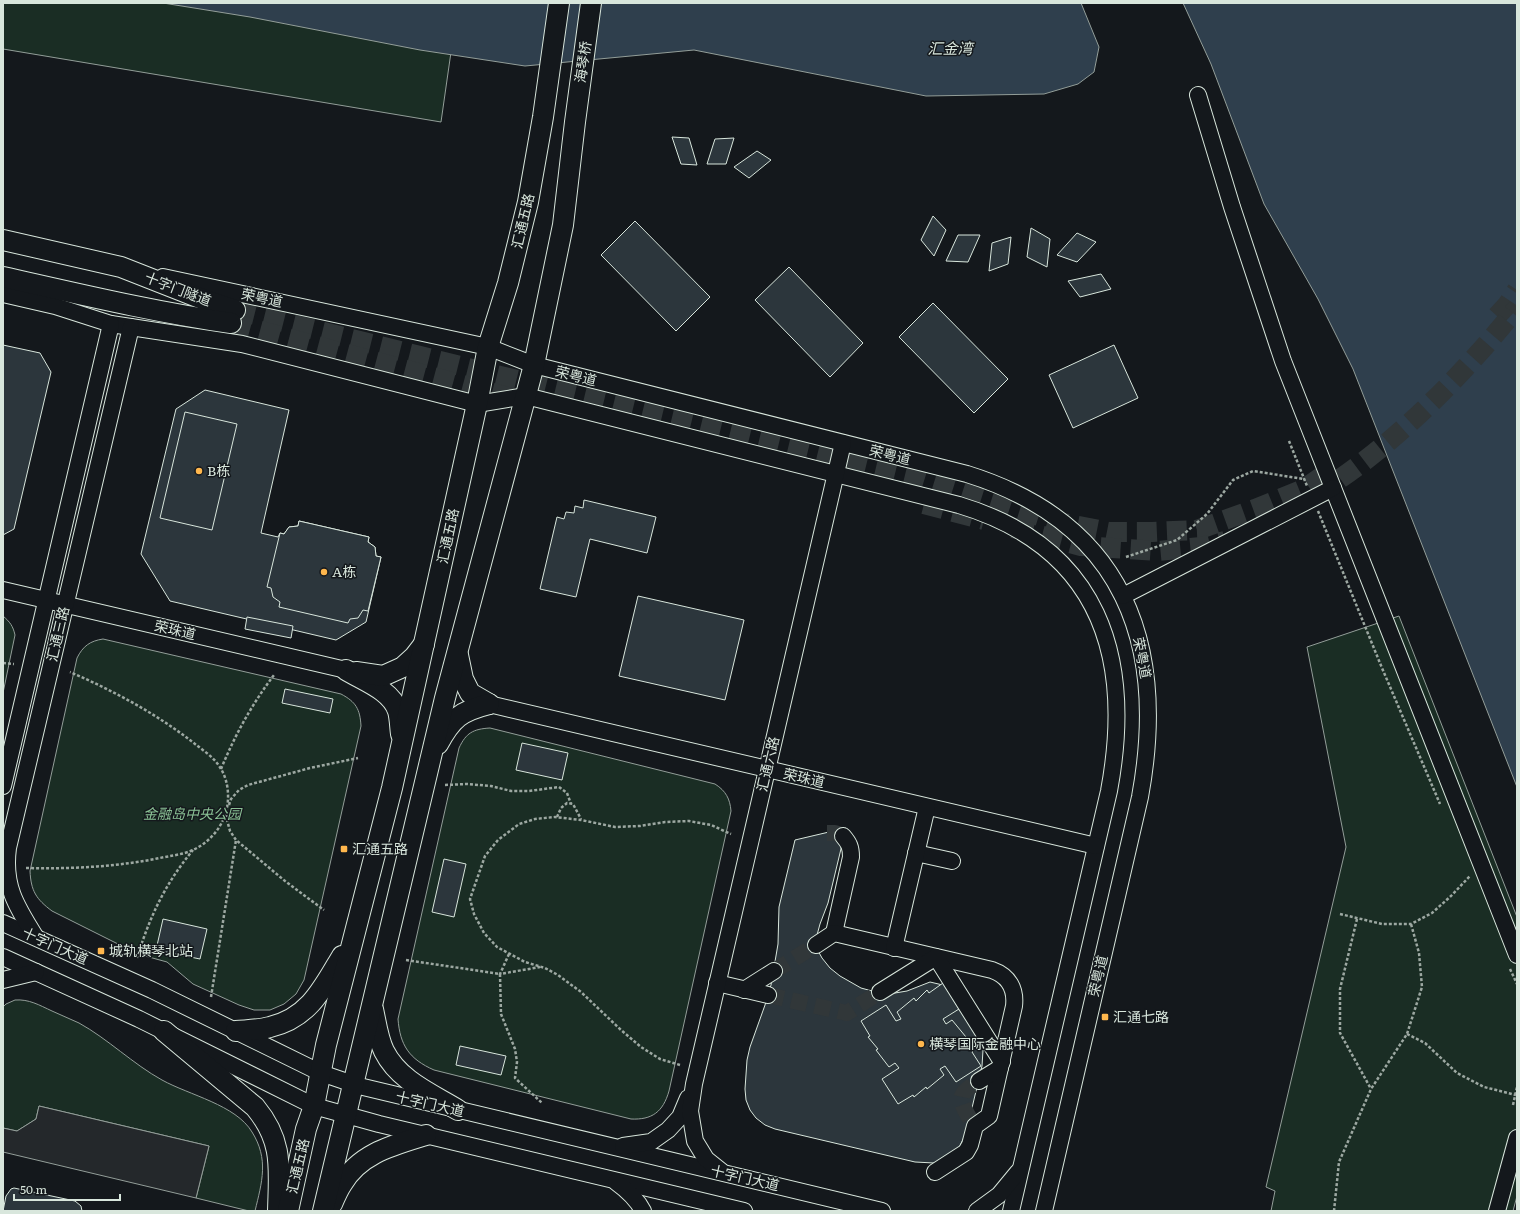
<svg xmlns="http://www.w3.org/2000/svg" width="1520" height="1214" font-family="Literata,'Noto Sans SC',serif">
	<rect width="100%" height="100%" fill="#14181c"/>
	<!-- green -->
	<g fill="#1a2d24" stroke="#939e99">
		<polygon points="3,3 458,3 441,122 3,49"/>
		<path d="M 3,616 C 10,622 13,626 15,635 L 3,693 Z"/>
		<polygon points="1399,616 1517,917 1517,1196 1513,1211 1271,1211 1275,1191 1266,1187 1346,847 1307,647"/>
		<path d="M 103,639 L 341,694 C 356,702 360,709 361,726 L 304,980 L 296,994 L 284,1004 L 270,1010 L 254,1010 L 239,1005 L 193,984 L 167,962 L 138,954 L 52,911 C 36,899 31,891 30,871 L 77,658 C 83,646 90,641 103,639 Z"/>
		<path d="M 490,728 L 715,784 C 726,791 730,799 731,811 L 669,1091 C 663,1112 652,1120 631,1119 L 434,1070 C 409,1059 400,1045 398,1019 L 459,748 C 466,733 473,729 490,728 Z"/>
		<path d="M 15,1000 C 29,999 39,1005 52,1011 C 61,1015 70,1019 79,1023 C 108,1039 133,1064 162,1080 C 189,1095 236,1105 252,1132 C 269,1159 262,1182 255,1211 L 249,1211 L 196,1198 L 209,1146 L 39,1106 L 36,1119 L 17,1131 L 3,1128 L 3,1007 L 6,1004 Z"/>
	</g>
	<!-- parking -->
	<polygon fill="#24282b" stroke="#939e99" points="39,1106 209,1146 196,1198 3,1152 3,1128 17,1131 36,1119"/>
	<!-- water -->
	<g fill="#2f3f4d" stroke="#939e99">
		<polygon points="163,3 1081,3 1099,47 1094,72 1078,84 1044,94 926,96 694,50 525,66 420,50 250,17"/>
		<polygon points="1183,3 1517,3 1517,787 1353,369 1318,299 1264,204 1211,64"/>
	</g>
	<!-- building -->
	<g fill="#2c363c" stroke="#d8e6dc">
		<polygon points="672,137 689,138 697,165 681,164"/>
		<polygon points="734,138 726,164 707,164 715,139"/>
		<polygon points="757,151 771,160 749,178 734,167"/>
		<polygon points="933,216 946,230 934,256 921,240"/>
		<polygon points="635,221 710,297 676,331 601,255"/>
		<polygon points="1031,228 1050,239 1047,267 1027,257"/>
		<polygon points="1077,233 1096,242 1077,262 1057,255"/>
		<polygon points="958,235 980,235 968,262 946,261"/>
		<polygon points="1011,237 1008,264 989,271 992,243"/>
		<polygon points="789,267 863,343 830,377 755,300"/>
		<polygon points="1101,274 1111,289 1080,297 1068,281"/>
		<polygon points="933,303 1008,379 974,413 899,337"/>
		<polygon points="3,345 40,353 51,372 14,529 3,535"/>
		<polygon points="1114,345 1138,398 1073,428 1049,375"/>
		<polygon points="205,390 289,410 261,533 278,537 280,533 284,534 289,527 298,526 299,521 369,537 368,542 375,547 376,556 381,557 366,622 336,640 170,601 141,554 176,409"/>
		<polygon points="185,412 237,424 212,530 160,518"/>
		<polygon points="584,500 656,517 647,553 590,539 576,597 540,589 557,517 564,519 566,512 574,513 575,506 583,508"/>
		<polygon points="299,521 369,537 368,542 375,547 376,556 381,557 368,611 363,610 358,618 350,619 348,623 279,607 280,602 273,597 271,588 267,587 280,533 284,534 289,527 298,526"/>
		<polygon points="638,596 744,620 725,700 619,676"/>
		<polygon points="247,617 293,626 291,638 245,629"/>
		<polygon points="285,689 333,699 330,713 282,703"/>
		<polygon points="522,743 568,753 562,780 516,770"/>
		<polygon points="846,828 828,903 820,924 817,935 816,947 822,958 830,968 840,976 861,988 872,991 895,993 907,991 930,982 947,986 981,1042 983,1050 982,1066 966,1133 958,1150 934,1163 915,1162 775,1129 765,1125 756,1118 750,1110 746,1100 745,1089 747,1060 750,1047 765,1005 771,985 778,944 779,907 795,840"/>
		<polygon points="444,859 466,864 454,917 432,912"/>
		<polygon points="163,919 207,929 200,959 156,950"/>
		<polygon points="943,983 959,1009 943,1019 946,1024 952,1020 966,1037 963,1038 974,1050 972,1052 981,1066 956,1082 945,1066 940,1069 944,1075 927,1089 926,1087 914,1097 913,1095 898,1104 882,1079 899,1068 895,1063 889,1067 876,1050 878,1049 868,1037 870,1036 861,1021 886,1005 896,1021 901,1019 897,1012 914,998 916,1001 927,990 929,993"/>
		<polygon points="460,1046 506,1056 501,1075 456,1065"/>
		<polygon points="14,1188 75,1201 81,1206 82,1211 3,1211 6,1196 11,1189"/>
	</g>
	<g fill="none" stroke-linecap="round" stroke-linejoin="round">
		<!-- minor-tunnel -->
		<g stroke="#313739" stroke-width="16" stroke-dasharray="16 8" stroke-linecap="butt">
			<polyline points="827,833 835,833 843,836"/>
			<polyline points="774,971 816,945"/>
			<polyline points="768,995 847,1013 880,992"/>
			<path d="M 970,1119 C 957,1097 958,1094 979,1081"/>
		</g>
		<!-- major-tunnel -->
		<g stroke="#313739" stroke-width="20" stroke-dasharray="20 10" stroke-linecap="butt">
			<polyline points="235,310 476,370 913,476 1058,522 1109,532 1152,532 1197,530 1255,509 1304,489 1324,475"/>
			<polyline points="1497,316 1507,305 1517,290"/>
			<polyline points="231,323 519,400"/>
			<path d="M 1315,495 C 1392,448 1461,377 1517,308"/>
			<polyline points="924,504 984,520"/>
			<polyline points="1013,528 1081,546 1158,551 1201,547 1225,541"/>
		</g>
		<!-- minor casing -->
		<g stroke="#d8e6dc" stroke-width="18">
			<g id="minor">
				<polyline points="1198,95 1232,207 1283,361 1517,955"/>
				<path d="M 163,277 L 488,347 L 534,365 L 967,474 C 1124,523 1168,644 1140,797 L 1044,1211"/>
				<path d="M 3,294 L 55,306 L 111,324 L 242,344 L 477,404 L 526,396 L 959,505 C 1099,547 1134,656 1109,791 L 1011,1211"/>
				<polyline points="3,590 346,670"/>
				<polyline points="1123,596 1333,488"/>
				<polyline points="489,704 1096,846"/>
				<polyline points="3,786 111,324"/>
				<polyline points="916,853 952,861"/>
				<polyline points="3,923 152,990 321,1073 359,1086 882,1211"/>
				<path d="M 834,933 L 851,857 C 851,847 849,843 843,836"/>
				<path d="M 35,936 C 16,906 3,885 8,848 L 131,327"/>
				<path d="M 816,945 L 834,933 L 992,970 C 1009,976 1016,989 1014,1006 L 989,1116 L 975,1126 L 970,1145 L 966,1152 L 935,1172"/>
				<polyline points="894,948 927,807"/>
				<polyline points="3,957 139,1019 314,1106 379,1124 744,1211"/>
				<polyline points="3,980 36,972"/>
				<polyline points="717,983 768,995"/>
				<polyline points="744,990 774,971"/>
				<polyline points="880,992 936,957 1002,1062"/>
				<polyline points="979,1081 1000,1068"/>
				<polyline points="623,1146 651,1142 668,1130 680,1117 688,1098"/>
				<polyline points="721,1171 706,1159 695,1141 690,1111 694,1084 843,443"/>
				<path d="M 616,1182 C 627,1190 637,1199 643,1211"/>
				<polyline points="977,1211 999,1195 1018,1172"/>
				<polyline points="1497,1211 1517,1138"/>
			</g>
		</g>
		<!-- major casing -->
		<g stroke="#d8e6dc" stroke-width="22">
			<g id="major">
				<polyline points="3,240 121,267 205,300 235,310"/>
				<path d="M 3,277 C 79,294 154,312 231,323"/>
				<polyline points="458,655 463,679 470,693 489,704"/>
				<path d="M 346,670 C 364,681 391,690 398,711 C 400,718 400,727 401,734"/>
				<polyline points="356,672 383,676 403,667 414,657 424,644"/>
				<path d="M 438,744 C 452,718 461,711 489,704"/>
				<path d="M 373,1009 C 376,1023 378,1039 384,1051 C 399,1081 432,1094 458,1110"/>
				<path d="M 164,1031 L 255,1107 C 284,1142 279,1169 278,1211"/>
				<path d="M 236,1031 C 247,1030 259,1030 270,1027 C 309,1018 323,988 342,956"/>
				<path d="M 332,1204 C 335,1197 338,1190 342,1184 C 360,1153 394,1145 426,1135"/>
				<polyline points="288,1211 306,1129 314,1106 326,1045 392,788 477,404 488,347 508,283 528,202 543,117 559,3"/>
				<polyline points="323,1211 445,698 534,365 563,225 575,122 591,3"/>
			</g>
		</g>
		<!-- path -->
		<g stroke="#9da8a2" stroke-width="2.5" stroke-dasharray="3 2" stroke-linecap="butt">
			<polyline points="1289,441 1307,486"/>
			<polyline points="1318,511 1382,668 1440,804"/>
			<polyline points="1126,557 1177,540 1207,514 1233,480 1253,471 1304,479"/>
			<polyline points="3,663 14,664"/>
			<path d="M 221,769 C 235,735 252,704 274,675"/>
			<polyline points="445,785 467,784 491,786 511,791 529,791 559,787 567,793 571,804"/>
			<polyline points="229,805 231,799 239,790 248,785 310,768 358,758"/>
			<polyline points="227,814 227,820 230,831 236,840 285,881 324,910"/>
			<polyline points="557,817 561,808 567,803 573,804 581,819"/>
			<path d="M 26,868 C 70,869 112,867 155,859 C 168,856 182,855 193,850 C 208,843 220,830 225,815 C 230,801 229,782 221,769 C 215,758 204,751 195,744 C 157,714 114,691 70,672"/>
			<polyline points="1340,914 1382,924 1411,924 1432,913 1451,896 1470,876"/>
			<polyline points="1357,919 1340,989 1340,1033 1371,1089"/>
			<polyline points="509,954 500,974 540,967"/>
			<path d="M 137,958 C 150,916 165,884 193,850"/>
			<polyline points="406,960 500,974 501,1014 515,1049 517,1062 515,1078 542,1103"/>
			<polyline points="1510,969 1517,984"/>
			<polyline points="211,997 236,840"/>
			<polyline points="1407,1034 1425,1043 1457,1073 1484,1087 1516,1095"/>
			<polyline points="680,1065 660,1059 641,1047 621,1030 581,992 558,975 545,968 525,962 497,947 484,933 474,914 470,899 485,856 498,840 519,824 535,819 555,817 581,820 615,827 640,826 665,822 689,821 711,825 731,834"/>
			<polyline points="1513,1105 1517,1087"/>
			<polyline points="1334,1211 1339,1162 1371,1089 1407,1034 1422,987 1419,953 1411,924"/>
		</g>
		<!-- minor -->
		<use href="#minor" stroke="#14181c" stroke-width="16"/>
		<!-- major -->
		<use href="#major" stroke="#14181c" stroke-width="20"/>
	</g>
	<!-- markers -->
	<g fill="#ffb74d" stroke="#14181c" stroke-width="1.5">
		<circle cx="199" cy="471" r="4"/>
		<circle cx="324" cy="572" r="4"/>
		<rect x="340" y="845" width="8" height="8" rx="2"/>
		<rect x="97" y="947" width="8" height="8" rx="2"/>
		<rect x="1101" y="1013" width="8" height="8" rx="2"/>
		<circle cx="921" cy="1044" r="4"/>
	</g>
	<g text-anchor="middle" stroke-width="3" stroke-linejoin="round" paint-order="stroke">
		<!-- street labels -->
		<g font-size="14" fill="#d8e6dc" stroke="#14181c">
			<text transform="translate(583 62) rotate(-82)" y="5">海琴桥</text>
			<text transform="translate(523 221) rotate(-77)" y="5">汇通五路</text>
			<text transform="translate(178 289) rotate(21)" y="5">十字门隧道</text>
			<text transform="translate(262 298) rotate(12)" y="5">荣粤道</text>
			<text transform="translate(576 376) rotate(14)" y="5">荣粤道</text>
			<text transform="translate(890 455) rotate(14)" y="5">荣粤道</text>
			<text transform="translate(448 536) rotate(-78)" y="5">汇通五路</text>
			<text transform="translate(175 630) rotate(13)" y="5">荣珠道</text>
			<text transform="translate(58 634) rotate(-77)" y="5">汇通三路</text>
			<text transform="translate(1142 658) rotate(79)" y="5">荣粤道</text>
			<text transform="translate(768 764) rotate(-77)" y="5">汇通六路</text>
			<text transform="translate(804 778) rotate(13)" y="5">荣珠道</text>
			<text transform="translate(55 946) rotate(24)" y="5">十字门大道</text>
			<text transform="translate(1098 976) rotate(-77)" y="5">荣粤道</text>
			<text transform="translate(430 1104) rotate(13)" y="5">十字门大道</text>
			<text transform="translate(298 1166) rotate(-77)" y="5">汇通五路</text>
			<text transform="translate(745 1178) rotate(13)" y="5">十字门大道</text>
		</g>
		<!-- poi labels -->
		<g font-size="14" fill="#d8e6dc" stroke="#14181c" text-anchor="start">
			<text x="207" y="476">B栋</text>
			<text x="332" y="577">A栋</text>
			<text x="352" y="854">汇通五路</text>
			<text x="109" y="956">城轨横琴北站</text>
			<text x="1113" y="1022">汇通七路</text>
			<text x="929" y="1049">横琴国际金融中心</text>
		</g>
		<!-- park labels -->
		<g font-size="14" font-style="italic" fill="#8ac095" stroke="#14181c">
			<text x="192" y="819">金融岛中央公园</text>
		</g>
		<!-- water labels -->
		<g font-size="15" font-style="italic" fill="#d8e6dc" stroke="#14181c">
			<text x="950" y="54">汇金湾</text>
		</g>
	</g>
	<!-- border -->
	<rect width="1520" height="1214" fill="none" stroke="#d8e6dc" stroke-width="8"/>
	<!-- scale -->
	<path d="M14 1194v6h106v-6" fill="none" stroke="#d8e6dc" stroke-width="2"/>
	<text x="20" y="1194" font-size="12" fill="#d8e6dc" stroke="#14181c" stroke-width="3" paint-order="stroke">50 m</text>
</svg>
